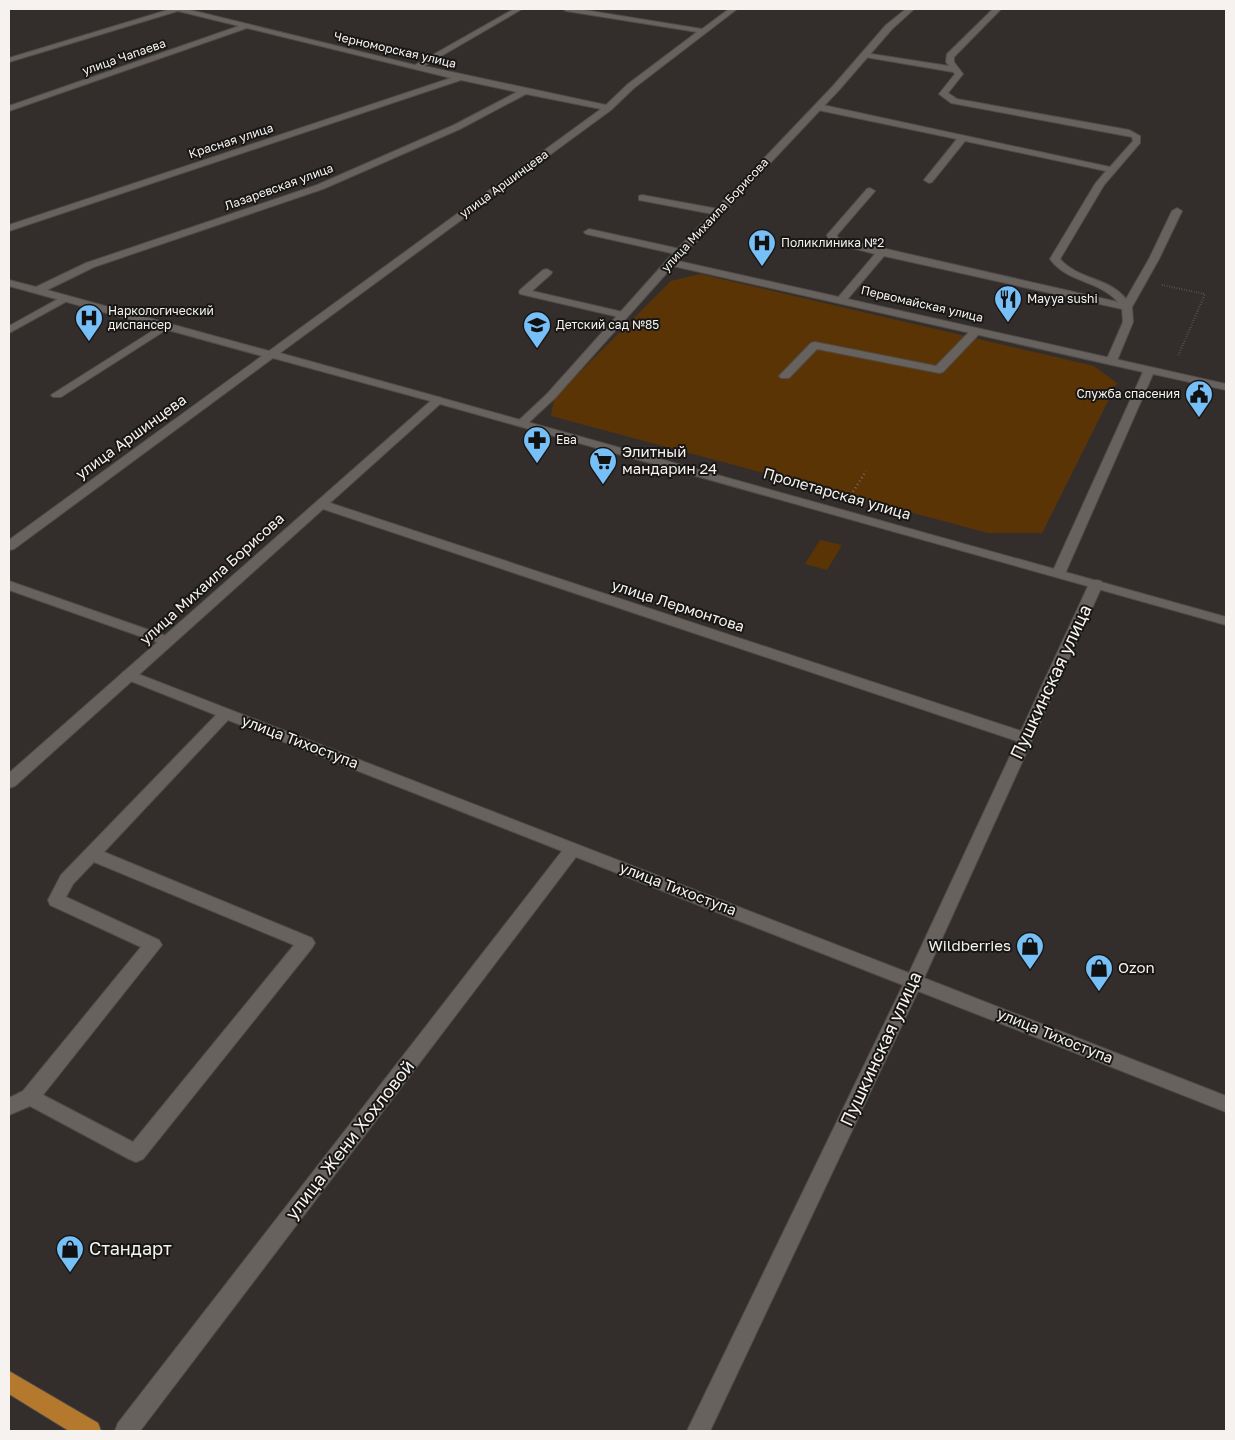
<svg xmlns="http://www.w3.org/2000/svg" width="1235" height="1440" font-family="'Golos Text',sans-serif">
	<rect width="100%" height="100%" fill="#332e2b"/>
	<!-- green -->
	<g fill="#5b3406">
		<polygon points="700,274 1094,366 1117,383 1042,533 988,533 551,416 554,398 671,281"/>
		<polygon points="820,540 842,545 827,570 805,564"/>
	</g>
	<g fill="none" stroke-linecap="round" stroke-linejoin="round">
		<!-- service casing -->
		<g stroke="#4f4c48" stroke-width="2">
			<g id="service">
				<path d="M 993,9 L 1001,9 L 954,57 L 954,62 L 963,74 L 948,93 L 957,99 L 1129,130 L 1140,136 L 1140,143 L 1104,185 L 1060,259 C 1078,280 1109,277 1126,299 L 1149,259 L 1172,211 L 1177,208 L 1182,211 L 1159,259 L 1132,307 L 1133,322 L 1116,363 L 1112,364 L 1106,361 L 1123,322 L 1122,309 L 884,256 L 845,302 L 837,302 L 836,300 L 875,254 L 830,242 L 827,235 L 867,189 L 870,188 L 875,191 L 837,235 L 838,238 L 1118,302 C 1099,280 1067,283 1050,259 L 1095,184 L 1106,171 L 965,141 L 932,182 L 929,183 L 924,180 L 957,139 L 818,110 L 814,107 L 818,104 L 1110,167 L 1133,141 L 1132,137 L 951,103 L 939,94 L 955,74 L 953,72 L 865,57 L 861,55 L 865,53 L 949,66 L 946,62 L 947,54 Z"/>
				<polygon points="642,195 718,209 723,212 718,215 639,200 639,196"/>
				<polygon points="589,229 680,249 685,252 680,255 586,234 584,232"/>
				<polygon points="547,269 552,272 551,274 532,291 627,313 628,315 623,318 520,294 519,292 520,290 543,270"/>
				<polygon points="65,295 70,298 69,300 9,333 9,326"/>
				<polygon points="165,323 170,326 169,328 61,397 53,397 51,395"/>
				<polygon points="976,328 981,331 980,333 943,372 939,373 817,349 789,378 781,378 779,376 811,343 815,342 936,366 972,329"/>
			</g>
		</g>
		<!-- minor casing -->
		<g stroke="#4f4c48" stroke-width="2">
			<g id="minor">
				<path d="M 171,9 L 186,9 L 415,65 L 514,9 L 522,9 L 424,66 L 606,105 L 628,84 L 697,32 L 566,11 L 563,9 L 578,9 L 702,29 L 729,9 L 737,9 L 634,88 L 611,110 L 280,353 L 442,398 L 444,400 L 442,402 L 434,402 L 273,358 L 14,549 L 9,550 L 9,540 L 262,356 L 9,286 L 9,280 L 36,287 L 86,263 L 317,185 L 454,125 L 517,92 L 461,80 L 9,231 L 9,225 L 451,78 L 247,28 L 9,111 L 9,106 L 239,26 L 178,11 L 9,62 L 9,58 ZM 526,94 L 601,109 L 269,351 L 47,290 L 94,267 L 323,189 L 460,129 Z"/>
				<polygon points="906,9 914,9 892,29 839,90 678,261 1226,384 1226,390 1153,374 1064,576 1059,577 1052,573 1143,372 673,266 555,398 526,425 518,425 516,423 547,394 667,260 833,86 886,25"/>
				<path d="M 321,500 L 1021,731 L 1089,584 L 1096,580 L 1101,581 L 1103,584 L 924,978 L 1226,1096 L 1226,1112 L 918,991 L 710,1431 L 687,1431 L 903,985 L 576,857 L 140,1431 L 115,1431 L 118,1423 L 562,851 L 228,720 L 104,852 L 312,938 L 315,943 L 312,948 L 143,1159 L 136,1162 L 129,1159 L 30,1106 L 9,1115 L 9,1098 L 23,1091 L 141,947 L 50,905 L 48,900 L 61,875 L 216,715 L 123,678 L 121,675 L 123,672 L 133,672 L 909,973 L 1017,741 L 317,507 L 315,504 ZM 94,862 L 294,945 L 133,1142 L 43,1095 L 162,945 L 159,940 L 66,897 L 73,884 Z"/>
				<polygon points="9,581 172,638 174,641 172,644 162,644 9,590"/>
			</g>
		</g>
		<!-- tertiary casing -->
		<g stroke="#4f4c48" stroke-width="2">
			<polygon id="tertiary" points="438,397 1226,617 1226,625 440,404 15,786 9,788 9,773 434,398"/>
		</g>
		<!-- primary casing -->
		<g stroke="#4f4c48" stroke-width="2">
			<polygon id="primary" points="9,1371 98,1423 101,1431 69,1431 9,1394"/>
		</g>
		<!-- path-far1 -->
		<polyline stroke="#6f6b68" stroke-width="2" stroke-dasharray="0.5 2" stroke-linecap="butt" points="1162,285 1205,294 1178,356"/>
		<!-- path -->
		<polyline stroke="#6f6b68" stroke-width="2.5" stroke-dasharray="1 3" stroke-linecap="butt" points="851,495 866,471"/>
		<!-- service -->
		<use href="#service" fill="#67625e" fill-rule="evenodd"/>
		<!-- minor -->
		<use href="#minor" fill="#67625e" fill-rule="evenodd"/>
		<!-- tertiary -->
		<use href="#tertiary" fill="#67625e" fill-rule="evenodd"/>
		<!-- primary -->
		<use href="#primary" fill="#b4792d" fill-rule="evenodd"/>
	</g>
	<!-- icons -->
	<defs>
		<g id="hospital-pin" transform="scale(1.4375)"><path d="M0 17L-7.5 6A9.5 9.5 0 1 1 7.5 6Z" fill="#77bff7" stroke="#191715"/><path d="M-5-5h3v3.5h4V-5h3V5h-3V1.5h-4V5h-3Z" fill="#111"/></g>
		<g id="restaurant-pin" transform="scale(1.4375)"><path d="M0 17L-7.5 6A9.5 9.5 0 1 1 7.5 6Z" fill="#77bff7" stroke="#191715"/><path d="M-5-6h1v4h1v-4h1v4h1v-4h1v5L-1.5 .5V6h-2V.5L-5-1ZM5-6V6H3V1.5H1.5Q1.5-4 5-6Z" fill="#111"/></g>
		<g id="school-pin" transform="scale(1.4375)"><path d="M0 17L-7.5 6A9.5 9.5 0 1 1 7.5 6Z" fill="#77bff7" stroke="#191715"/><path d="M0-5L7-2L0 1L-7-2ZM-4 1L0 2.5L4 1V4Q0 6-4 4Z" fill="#111"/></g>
		<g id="civic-pin" transform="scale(1.4375)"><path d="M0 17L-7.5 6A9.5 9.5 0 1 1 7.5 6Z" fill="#77bff7" stroke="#191715"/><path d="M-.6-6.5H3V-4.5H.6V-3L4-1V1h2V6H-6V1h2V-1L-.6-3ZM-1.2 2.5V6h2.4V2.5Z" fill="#111"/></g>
		<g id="pharmacy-pin" transform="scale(1.4375)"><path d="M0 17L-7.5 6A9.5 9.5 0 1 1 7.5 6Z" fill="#77bff7" stroke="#191715"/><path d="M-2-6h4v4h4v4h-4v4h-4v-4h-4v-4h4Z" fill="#111"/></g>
		<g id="supermarket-pin" transform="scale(1.4375)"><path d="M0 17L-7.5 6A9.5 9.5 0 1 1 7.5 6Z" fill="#77bff7" stroke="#191715"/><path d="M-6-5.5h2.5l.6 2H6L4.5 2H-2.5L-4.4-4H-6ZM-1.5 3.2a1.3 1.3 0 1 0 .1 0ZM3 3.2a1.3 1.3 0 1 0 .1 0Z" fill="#111"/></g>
		<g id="shop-pin" transform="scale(1.4375)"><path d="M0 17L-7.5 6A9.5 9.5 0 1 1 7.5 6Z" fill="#77bff7" stroke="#191715"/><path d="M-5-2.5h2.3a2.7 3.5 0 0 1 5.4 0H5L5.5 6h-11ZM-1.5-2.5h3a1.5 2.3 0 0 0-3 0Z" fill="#111"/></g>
	</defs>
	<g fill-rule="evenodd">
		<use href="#hospital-pin" x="762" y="243"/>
		<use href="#restaurant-pin" x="1008" y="299"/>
		<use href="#hospital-pin" x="89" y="318"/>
		<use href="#school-pin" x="537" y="325"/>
		<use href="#civic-pin" x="1199" y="394"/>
		<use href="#pharmacy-pin" x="537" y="440"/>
		<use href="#supermarket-pin" x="603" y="461"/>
		<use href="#shop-pin" x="1030" y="946"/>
		<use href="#shop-pin" x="1099" y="968"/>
		<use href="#shop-pin" x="70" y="1249"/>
	</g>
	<g text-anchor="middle" stroke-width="4" stroke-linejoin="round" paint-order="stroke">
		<!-- far-street labels -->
		<g font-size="12" fill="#f5f2ef" stroke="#191715">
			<text transform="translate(395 50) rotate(13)" y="4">Черноморская улица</text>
			<text transform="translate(124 57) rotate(-19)" y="4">улица Чапаева</text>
			<text transform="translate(231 141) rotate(-18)" y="4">Красная улица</text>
			<text transform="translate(504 184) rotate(-36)" y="4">улица Аршинцева</text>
			<text transform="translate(279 187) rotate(-20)" y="4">Лазаревская улица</text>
			<text transform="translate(715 215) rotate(-47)" y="4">улица Михаила Борисова</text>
			<text transform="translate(922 304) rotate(13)" y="4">Первомайская улица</text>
		</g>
		<!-- far-poi labels -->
		<g font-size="12" fill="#f5f2ef" stroke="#191715" text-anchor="start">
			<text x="781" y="247">Поликлиника №2</text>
			<text x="1027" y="303">Mayya sushi</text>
			<text x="108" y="315">Наркологический<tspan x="108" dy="14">диспансер</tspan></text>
			<text x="556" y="329">Детский сад №85</text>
			<text x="1180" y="398" text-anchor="end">Служба спасения</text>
			<text x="556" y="444">Ева</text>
		</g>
		<!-- street labels -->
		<g font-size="15" fill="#f5f2ef" stroke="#191715">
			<text transform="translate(131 437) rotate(-36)" y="5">улица Аршинцева</text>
			<text transform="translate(837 494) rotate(16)" y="5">Пролетарская улица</text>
			<text transform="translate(212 579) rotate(-42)" y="5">улица Михаила Борисова</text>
			<text transform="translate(678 606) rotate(18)" y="5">улица Лермонтова</text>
			<text transform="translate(300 742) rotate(21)" y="5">улица Тихоступа</text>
			<text transform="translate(678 889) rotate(21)" y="5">улица Тихоступа</text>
			<text transform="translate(1055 1036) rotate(22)" y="5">улица Тихоступа</text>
		</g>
		<!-- poi labels -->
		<g font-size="15" fill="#f5f2ef" stroke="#191715" text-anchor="start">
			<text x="622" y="457">Элитный<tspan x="622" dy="17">мандарин 24</tspan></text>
			<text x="1011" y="951" text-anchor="end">Wildberries</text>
			<text x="1118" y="973">Ozon</text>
		</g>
		<!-- near-street labels -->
		<g font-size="18" fill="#f5f2ef" stroke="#191715">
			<text transform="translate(1051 682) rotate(-65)" y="6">Пушкинская улица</text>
			<text transform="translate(881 1049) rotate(-65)" y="6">Пушкинская улица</text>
			<text transform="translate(350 1140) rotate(-52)" y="6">улица Жени Хохловой</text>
		</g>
		<!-- near-poi labels -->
		<g font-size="18" fill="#f5f2ef" stroke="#191715" text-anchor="start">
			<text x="89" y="1255">Стандарт</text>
		</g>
	</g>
	<!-- border -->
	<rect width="1235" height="1440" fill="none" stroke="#f5f2ef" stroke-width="20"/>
</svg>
